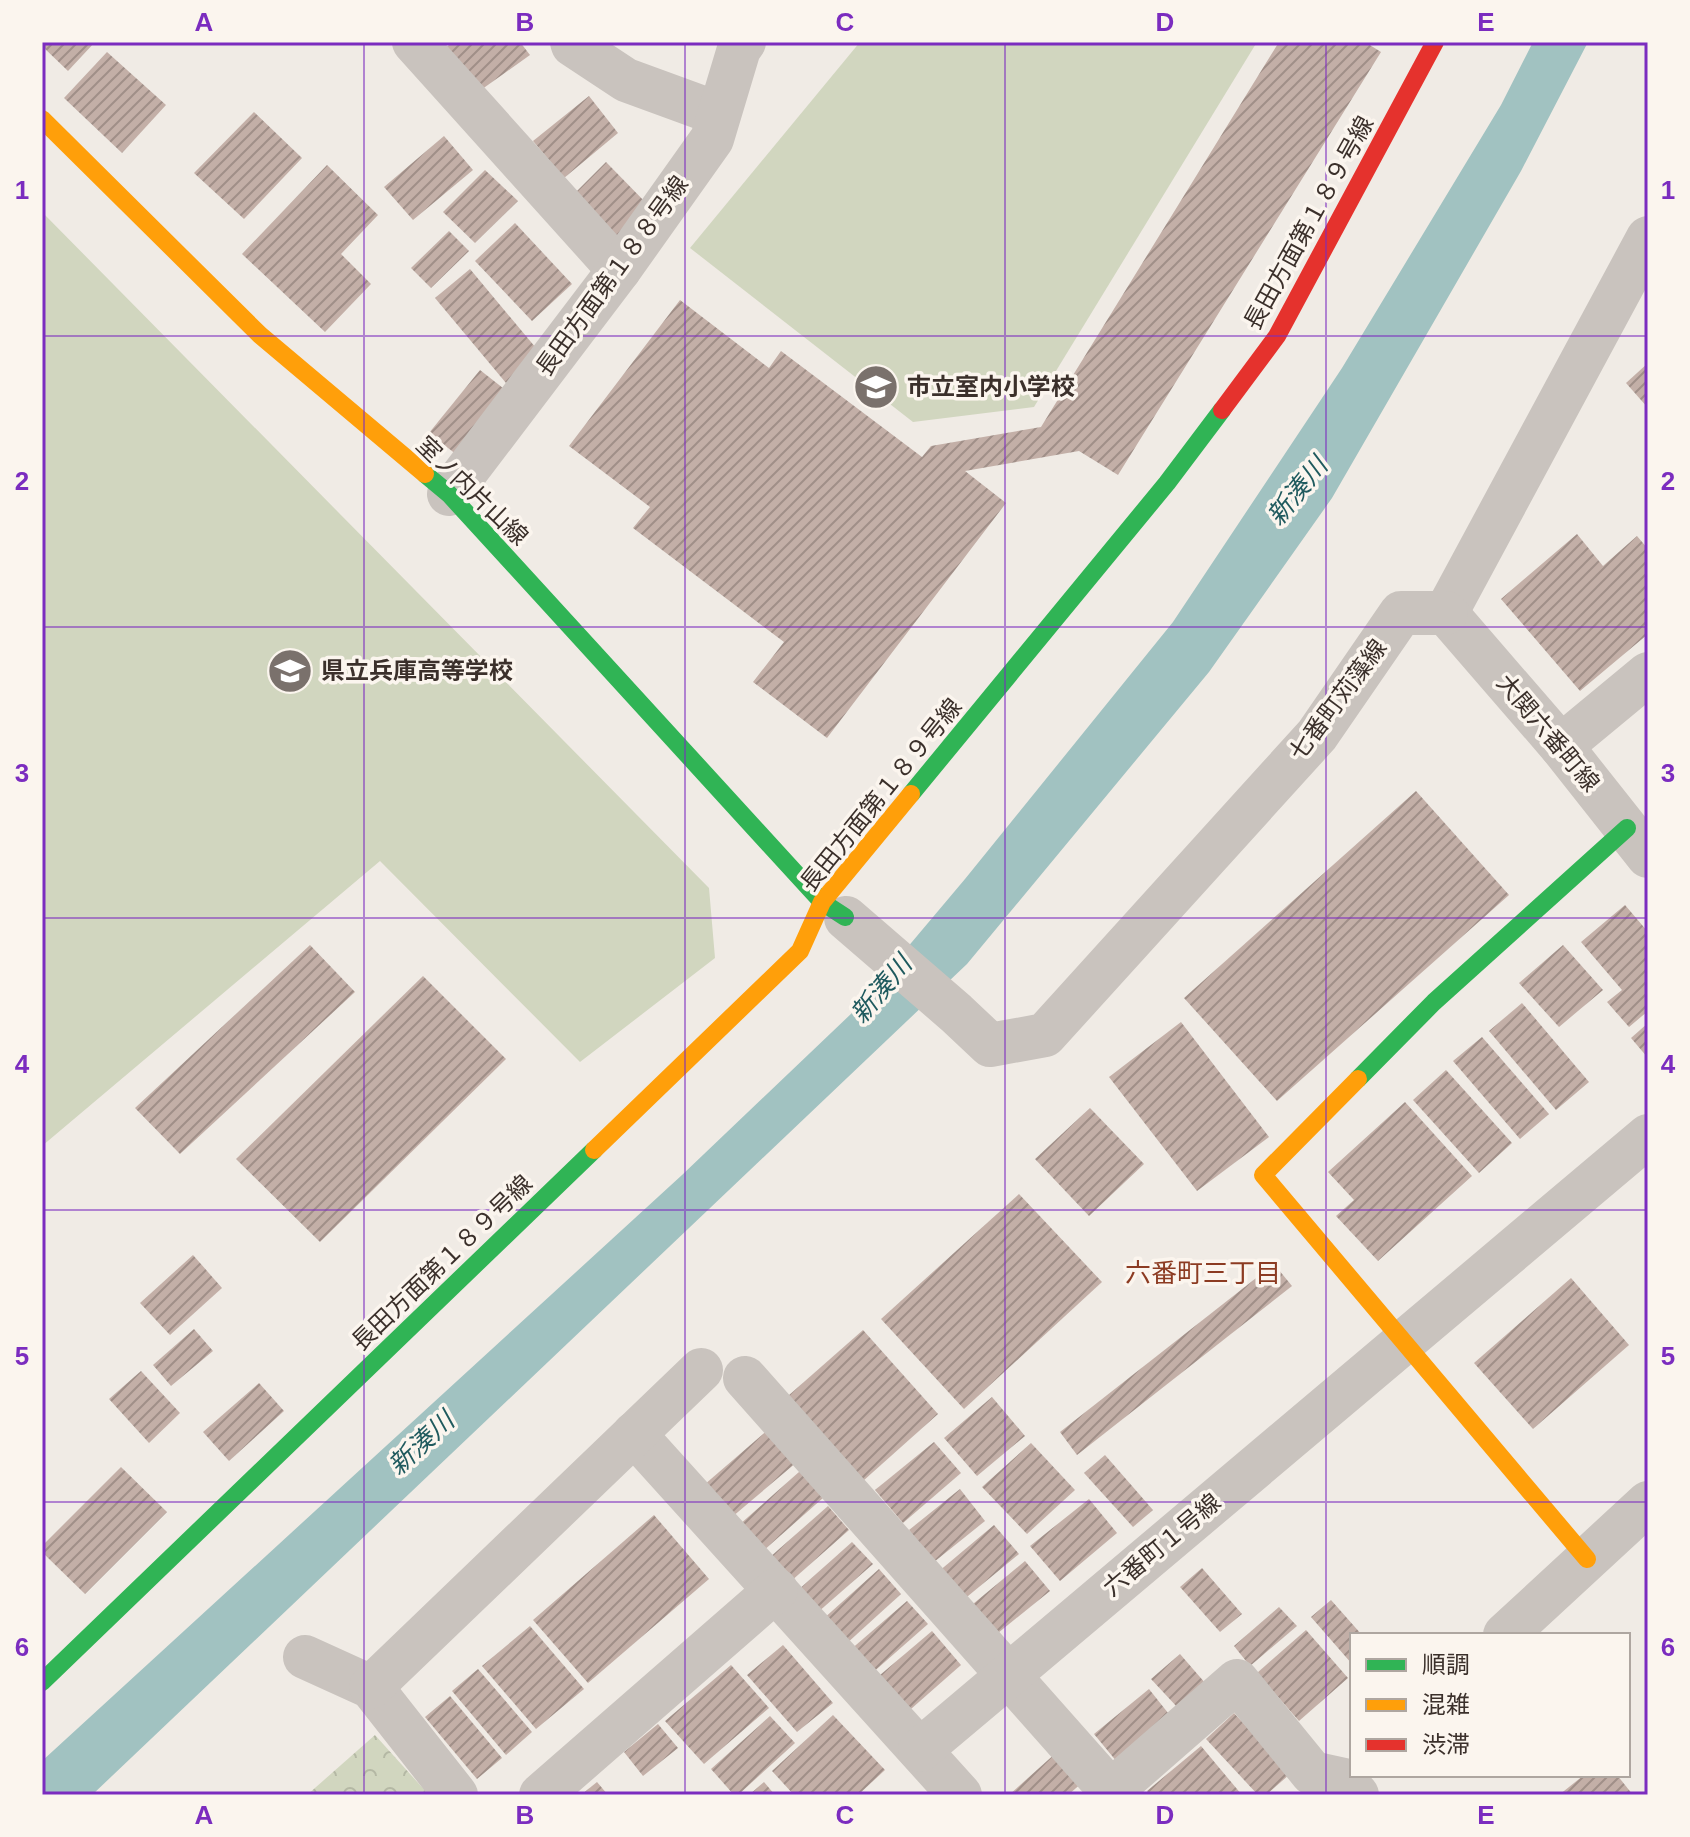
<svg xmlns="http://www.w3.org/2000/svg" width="1690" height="1837" font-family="Helvetica,'Noto Sans JP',sans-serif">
	<defs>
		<pattern id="park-crowns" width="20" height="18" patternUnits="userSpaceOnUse" patternTransform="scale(2)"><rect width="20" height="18" fill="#d1d6bf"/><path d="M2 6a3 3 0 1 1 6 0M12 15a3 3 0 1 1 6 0" fill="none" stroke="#b4b8a4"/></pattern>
		<pattern id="building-hatch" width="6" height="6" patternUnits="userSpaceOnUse" patternTransform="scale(2)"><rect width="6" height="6" fill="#c3afa7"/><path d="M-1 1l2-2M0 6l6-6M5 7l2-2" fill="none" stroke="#a08f88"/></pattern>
	</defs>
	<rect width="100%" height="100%" fill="#f0ebe5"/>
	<!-- park -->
	<polygon fill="url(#park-crowns)" points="375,1735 429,1795 307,1795"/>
	<!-- pitch -->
	<g fill="#d1d6bf">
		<polygon points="860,42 1257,42 1034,407 913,422 690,248"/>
		<polygon points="42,212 709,888 715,958 580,1062 380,861 42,1146"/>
	</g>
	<!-- water -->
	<polygon fill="#a1c2c1" points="1533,42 1588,42 1521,171 1332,498 1209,672 967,964 92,1795 42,1795 42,1761 682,1175 853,1012 965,879 1173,622 1342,368 1501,105"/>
	<!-- building -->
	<g fill="url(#building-hatch)">
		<polygon points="42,42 95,42 68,71 42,46"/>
		<polygon points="454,42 520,42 530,55 478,92 446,47"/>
		<polygon points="1279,42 1365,42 1381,52 1118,475 1079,451 965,471 1006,503 827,738 753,682 784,642 633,528 650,507 569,446 680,300 769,368 781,351 922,457 931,446 1041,427"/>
		<polygon points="107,52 166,105 122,153 64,98"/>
		<polygon points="589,96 618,133 564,178 533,141"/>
		<polygon points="254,112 302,158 244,219 194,173"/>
		<polygon points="444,136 473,170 413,220 384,187"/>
		<polygon points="606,162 650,207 617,239 573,195"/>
		<polygon points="327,165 378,215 341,254 371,284 325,332 242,254"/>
		<polygon points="485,170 518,201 475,243 443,212"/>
		<polygon points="515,223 572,284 532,321 475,261"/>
		<polygon points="449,231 469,251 431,288 411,268"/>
		<polygon points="470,269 541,354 506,383 435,298"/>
		<polygon points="1648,363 1648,408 1626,383"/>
		<polygon points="480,370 508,392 457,455 429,433"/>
		<polygon points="1577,534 1603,566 1637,536 1648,549 1648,634 1580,691 1501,599"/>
		<polygon points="1416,791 1509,895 1277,1101 1184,998"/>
		<polygon points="1625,905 1648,932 1648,1011 1629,1027 1607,1002 1622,990 1581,942"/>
		<polygon points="310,945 355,992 180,1154 135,1108"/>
		<polygon points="1563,945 1603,990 1559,1027 1519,983"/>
		<polygon points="423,976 506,1059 320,1242 236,1159"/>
		<polygon points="1522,1003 1589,1082 1556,1110 1489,1031"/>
		<polygon points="1181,1022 1269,1137 1197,1191 1109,1077"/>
		<polygon points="1648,1023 1648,1058 1631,1038"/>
		<polygon points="1482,1037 1549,1114 1520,1139 1453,1061"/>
		<polygon points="1446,1070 1512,1143 1479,1173 1413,1100"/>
		<polygon points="1405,1102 1472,1176 1378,1261 1336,1216 1354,1200 1328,1172"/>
		<polygon points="1090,1108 1144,1164 1089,1216 1035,1159"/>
		<polygon points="1019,1194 1102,1282 964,1409 881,1319"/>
		<polygon points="193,1255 222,1288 170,1335 140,1303"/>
		<polygon points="1274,1264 1292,1286 1077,1455 1060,1432"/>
		<polygon points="1571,1278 1629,1345 1533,1429 1474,1363"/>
		<polygon points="194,1329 213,1351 171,1386 153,1365"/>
		<polygon points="863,1330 938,1414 863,1481 788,1396"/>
		<polygon points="141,1371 180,1413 149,1443 109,1399"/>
		<polygon points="259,1383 284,1411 229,1461 203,1432"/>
		<polygon points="992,1397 1025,1436 977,1476 944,1438"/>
		<polygon points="769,1429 797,1462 732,1517 704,1485"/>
		<polygon points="934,1442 961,1473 903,1523 875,1490"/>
		<polygon points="1031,1443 1075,1490 1027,1534 982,1487"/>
		<polygon points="1105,1455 1153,1510 1133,1527 1084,1473"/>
		<polygon points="808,1464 832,1490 763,1551 739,1525"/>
		<polygon points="121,1467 167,1512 85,1594 42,1552 42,1546"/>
		<polygon points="960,1489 985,1521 934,1562 909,1530"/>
		<polygon points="1089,1499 1117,1533 1060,1581 1030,1546"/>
		<polygon points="828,1506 849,1530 790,1582 769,1558"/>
		<polygon points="654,1515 709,1579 588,1683 533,1620"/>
		<polygon points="994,1525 1019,1554 962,1601 938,1572"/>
		<polygon points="852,1542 873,1564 817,1613 797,1591"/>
		<polygon points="1025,1561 1050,1591 998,1633 973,1604"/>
		<polygon points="1202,1568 1242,1614 1220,1632 1180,1587"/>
		<polygon points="879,1569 901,1594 845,1645 822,1620"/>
		<polygon points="1331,1600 1362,1635 1352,1635 1352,1664 1311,1617"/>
		<polygon points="907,1601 928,1624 870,1675 849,1651"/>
		<polygon points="1279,1607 1297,1626 1250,1666 1234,1646"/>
		<polygon points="530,1626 584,1689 536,1729 482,1666"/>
		<polygon points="1306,1630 1348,1678 1299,1721 1257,1673"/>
		<polygon points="932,1631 961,1665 903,1716 873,1681"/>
		<polygon points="783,1645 833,1703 797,1732 747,1675"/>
		<polygon points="1180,1654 1206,1684 1178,1708 1151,1679"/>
		<polygon points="731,1665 769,1708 704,1764 665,1721"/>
		<polygon points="478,1669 532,1732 506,1755 452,1691"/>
		<polygon points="1149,1689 1176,1723 1122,1768 1094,1734"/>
		<polygon points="450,1696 502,1758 477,1779 425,1717"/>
		<polygon points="1234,1713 1290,1774 1266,1795 1258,1795 1206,1739"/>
		<polygon points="833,1715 885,1770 858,1795 794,1795 772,1771"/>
		<polygon points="770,1716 795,1743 738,1795 734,1795 711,1769"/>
		<polygon points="658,1724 678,1748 643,1776 624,1752"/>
		<polygon points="1201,1746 1242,1795 1150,1795 1147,1791"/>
		<polygon points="1057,1752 1083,1782 1068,1795 1009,1795"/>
		<polygon points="1584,1775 1617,1775 1633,1795 1559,1795"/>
		<polygon points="597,1782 608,1795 581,1795"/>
		<polygon points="764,1782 775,1795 749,1795"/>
	</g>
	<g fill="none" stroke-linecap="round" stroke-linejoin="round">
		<!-- street -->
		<g stroke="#c9c3be" stroke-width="44">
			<polyline points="414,42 619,270"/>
			<polyline points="572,42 573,45 626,80 719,114"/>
			<polyline points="449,494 619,270 712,139 739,49 744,42"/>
			<polyline points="1446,613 1648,238"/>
			<polyline points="1446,613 1561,746 1648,856"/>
			<polyline points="1561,746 1648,674"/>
			<polyline points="846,918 956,1013 990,1045 1045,1035 1317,735 1401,613 1446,613"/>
			<polyline points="745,1378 1111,1791 1237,1681 1312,1773 1344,1780 1357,1795"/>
			<polyline points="634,1434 960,1795"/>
			<polyline points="1505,1635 1648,1503"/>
			<polyline points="305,1657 371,1687 456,1795"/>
			<polyline points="371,1687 701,1370"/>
			<polyline points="920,1750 1648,1136"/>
			<polyline points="541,1795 776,1590"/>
		</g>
		<!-- fast -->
		<g stroke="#30b455" stroke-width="18">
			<polyline points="425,474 449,494 822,902 845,917"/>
			<polyline points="911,794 1167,483 1222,410"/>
			<polyline points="1358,1079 1434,1002 1627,828"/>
			<polyline points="42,1682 594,1150"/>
		</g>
		<!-- slow -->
		<g stroke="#ff9f0a" stroke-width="18">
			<polyline points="42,119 260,335 425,474"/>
			<polyline points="1358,1079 1263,1175 1587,1559"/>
			<polyline points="594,1150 800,951 822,902 911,794"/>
		</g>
		<!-- jam -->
		<polyline stroke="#e5322d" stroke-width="18" points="1222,410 1277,336 1435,42"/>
	</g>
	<!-- grid -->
	<path fill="none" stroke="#7b2cbf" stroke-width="2" stroke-opacity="0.55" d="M 364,42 L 364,1795M 685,42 L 685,1795M 1005,42 L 1005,1795M 1326,42 L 1326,1795M 42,336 L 1648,336M 42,627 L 1648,627M 42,918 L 1648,918M 42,1210 L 1648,1210M 42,1502 L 1648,1502"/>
	<!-- icons -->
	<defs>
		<g id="school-disc" transform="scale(2.3)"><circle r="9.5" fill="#7a716c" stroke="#fbf5ee"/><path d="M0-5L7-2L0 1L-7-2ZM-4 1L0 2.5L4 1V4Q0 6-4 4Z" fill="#fff"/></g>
	</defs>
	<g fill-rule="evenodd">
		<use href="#school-disc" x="876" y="387"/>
		<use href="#school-disc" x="290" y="671"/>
	</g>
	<g text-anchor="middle" stroke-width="7" stroke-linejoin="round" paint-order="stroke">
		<!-- street labels -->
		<g font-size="24" fill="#3b302b" stroke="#fbf5ee">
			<text transform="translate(1309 223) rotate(-61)" y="8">長田方面第１８９号線</text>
			<text transform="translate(612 276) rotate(-54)" y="8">長田方面第１８８号線</text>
			<text transform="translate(472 491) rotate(44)" y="8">室ノ内片山線</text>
			<text transform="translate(1338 700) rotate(-53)" y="8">七番町苅藻線</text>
			<text transform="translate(1548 733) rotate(50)" y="8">大関六番町線</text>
			<text transform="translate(881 795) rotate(-51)" y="8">長田方面第１８９号線</text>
			<text transform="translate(442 1263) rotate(-44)" y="8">長田方面第１８９号線</text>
			<text transform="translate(1162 1545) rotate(-40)" y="8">六番町１号線</text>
		</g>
		<!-- poi labels -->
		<g font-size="24" font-weight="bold" fill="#3b302b" stroke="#fbf5ee" text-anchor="start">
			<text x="907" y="395">市立室内小学校</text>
			<text x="321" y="679">県立兵庫高等学校</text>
		</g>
		<!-- water labels -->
		<g font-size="26" font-style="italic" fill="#1f5a5e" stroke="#fbf5ee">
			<text transform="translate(1297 491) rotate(-51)" y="9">新湊川</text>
			<text transform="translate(881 989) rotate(-50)" y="9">新湊川</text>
			<text transform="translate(421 1443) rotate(-43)" y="9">新湊川</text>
		</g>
		<!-- neighbourhood labels -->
		<g font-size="26" fill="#8c3b22" stroke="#fbf5ee">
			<text x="1203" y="1282">六番町三丁目</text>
		</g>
	</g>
	<!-- border -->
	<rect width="1690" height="1837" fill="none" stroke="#fbf5ee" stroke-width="88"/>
	<!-- legend -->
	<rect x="1350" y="1633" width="280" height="144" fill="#fbf5ee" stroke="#aea6a0" stroke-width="2"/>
	<rect x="1366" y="1659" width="40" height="12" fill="#30b455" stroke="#aea6a0" stroke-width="2"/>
	<text x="1422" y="1673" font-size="24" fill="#3b302b">順調</text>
	<rect x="1366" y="1699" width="40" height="12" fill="#ff9f0a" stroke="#aea6a0" stroke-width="2"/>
	<text x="1422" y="1713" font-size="24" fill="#3b302b">混雑</text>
	<rect x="1366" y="1739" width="40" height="12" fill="#e5322d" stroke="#aea6a0" stroke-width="2"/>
	<text x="1422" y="1753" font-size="24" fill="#3b302b">渋滞</text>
	<rect x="44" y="44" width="1602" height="1749" fill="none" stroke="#7b2cbf" stroke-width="3"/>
	<g font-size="26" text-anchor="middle" font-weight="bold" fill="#7b2cbf">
		<text x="204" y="31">A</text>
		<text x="525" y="31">B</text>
		<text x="845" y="31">C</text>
		<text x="1165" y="31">D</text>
		<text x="1486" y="31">E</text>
		<text x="22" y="199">1</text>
		<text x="1668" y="199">1</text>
		<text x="22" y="490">2</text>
		<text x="1668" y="490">2</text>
		<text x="22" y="782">3</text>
		<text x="1668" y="782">3</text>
		<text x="22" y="1073">4</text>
		<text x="1668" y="1073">4</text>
		<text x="22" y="1365">5</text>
		<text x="1668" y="1365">5</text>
		<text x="22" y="1656">6</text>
		<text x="1668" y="1656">6</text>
		<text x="204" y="1824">A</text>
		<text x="525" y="1824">B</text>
		<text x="845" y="1824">C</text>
		<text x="1165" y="1824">D</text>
		<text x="1486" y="1824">E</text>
	</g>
</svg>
